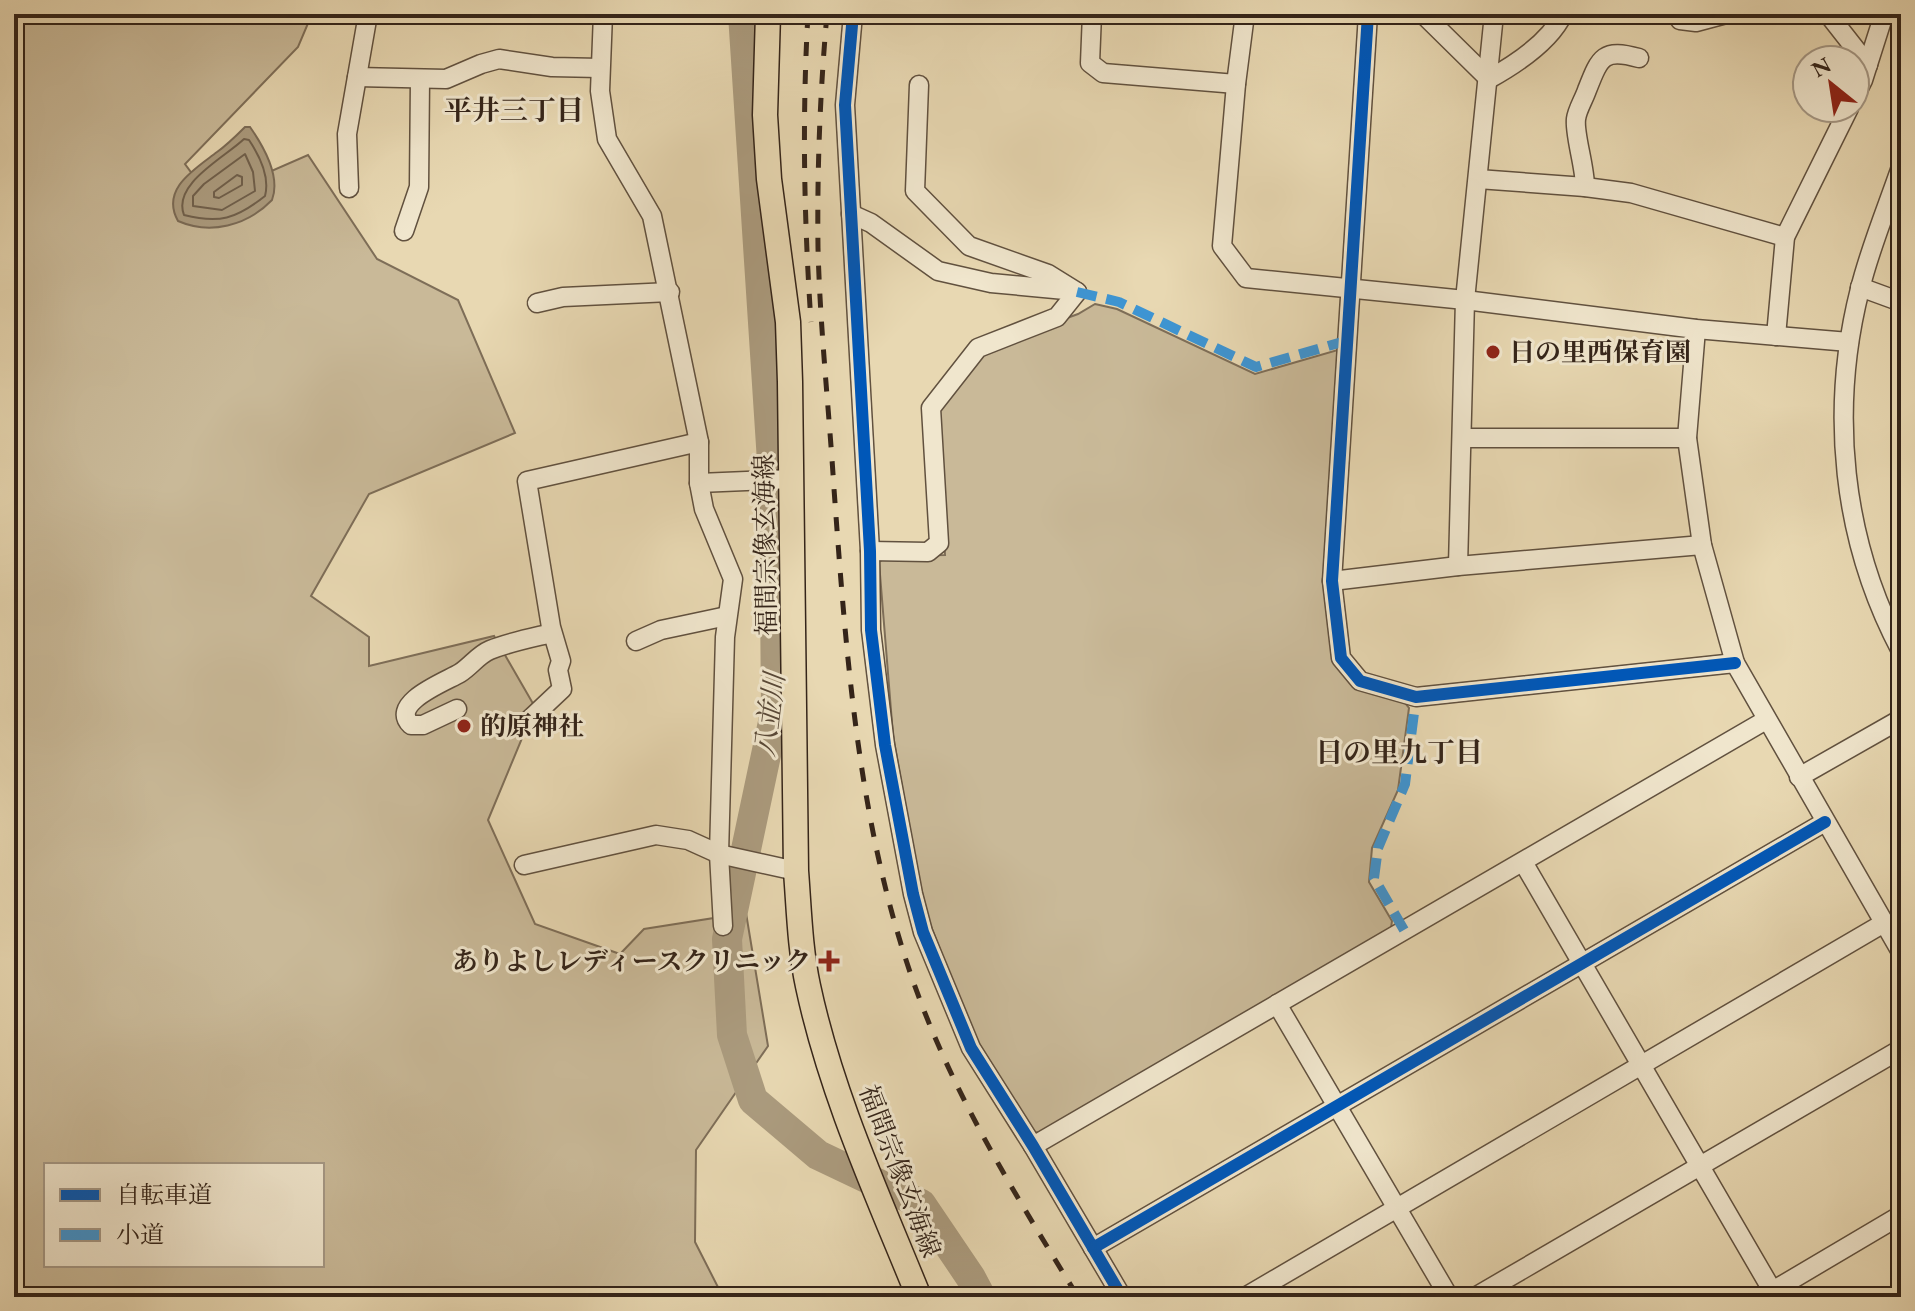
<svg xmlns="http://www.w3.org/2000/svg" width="1915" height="1311" font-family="'EB Garamond','Noto Serif JP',serif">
	<rect width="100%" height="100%" fill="#e8d8b2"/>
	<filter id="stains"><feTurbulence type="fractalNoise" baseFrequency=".0025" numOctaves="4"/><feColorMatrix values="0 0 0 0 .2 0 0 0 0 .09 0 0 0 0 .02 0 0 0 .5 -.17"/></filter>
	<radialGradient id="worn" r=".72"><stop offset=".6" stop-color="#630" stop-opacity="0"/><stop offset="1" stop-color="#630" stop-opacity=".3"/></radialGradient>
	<!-- green -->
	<g fill="#c9b998" stroke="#7e6e58" stroke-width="2" fill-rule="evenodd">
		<path d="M 14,14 L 312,14 L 298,47 L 185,164 L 210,198 L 308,155 L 377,259 L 458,300 L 515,433 L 369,494 L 311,596 L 369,637 L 369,666 L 494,636 L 535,707 L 488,820 L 535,924 L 620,954 L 644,929 L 746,913 L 768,1046 L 696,1150 L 695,1242 L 723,1297 L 14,1297 ZM 46,1165 L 322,1165 L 322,1265 L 46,1265 Z"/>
		<polygon points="1095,304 1117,309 1255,374 1341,349 1323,583 1335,658 1405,703 1409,708 1398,790 1372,848 1369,882 1392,921 1391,928 1043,1133 1033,1132 972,1032 929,921 916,868 893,735 879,562 889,556 945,555 937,408 990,346 1078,314"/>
	</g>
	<!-- water -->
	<path fill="#ab9b7e" stroke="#7b6b56" stroke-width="2" d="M 245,127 L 250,127 C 264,147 281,176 272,200 C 247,226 210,235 178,221 C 160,189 195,169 217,152 C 227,145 236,136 245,127 Z"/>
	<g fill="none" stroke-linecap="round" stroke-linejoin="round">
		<!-- shore -->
		<g stroke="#70604c" stroke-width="2">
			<path d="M 244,139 L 249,140 C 259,155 270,177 265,196 C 236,219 219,224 184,215 C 172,184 224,158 244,139 Z"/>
			<polygon points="245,154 253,172 255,191 222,210 193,206 193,196 204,184"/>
			<polygon points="237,175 242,177 242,185 219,198 214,197 214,192"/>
		</g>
		<!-- river -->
		<polyline stroke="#ab9b7e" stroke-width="30" points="743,14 774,492 776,708 727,939 732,1035 753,1100 818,1155 921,1204 971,1278 981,1297"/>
		<!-- minor casing -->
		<g stroke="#61513f" stroke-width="21">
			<g id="minor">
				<polyline points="603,14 600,91 607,139 652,216 699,442 699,483 704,509 733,579 725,637 719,854 723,926"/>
				<polyline points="853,14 845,105 870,551 871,630 885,745 913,894 923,932 971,1048 1033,1146 1122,1297"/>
				<polyline points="1092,14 1090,63 1103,73 1236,84"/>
				<polyline points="1245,14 1236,84 1222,246 1246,278 1465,300 1696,329 1849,342"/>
				<polyline points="1368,14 1332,581 1341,658 1360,681 1416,697 1735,663"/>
				<polyline points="1423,14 1489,79"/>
				<polyline points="1676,14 1680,20 1696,22 1726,14"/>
				<polyline points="1828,14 1868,65"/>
				<polyline points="357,77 446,79 481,64 499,59 552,67 600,68"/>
				<path d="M 1489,79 C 1516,64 1550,42 1563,14"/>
				<polyline points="919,85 915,191 969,246 1048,274 1077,292"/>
				<polyline points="1855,96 1863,80 1884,14"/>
				<path d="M 1901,167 C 1887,208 1870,248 1860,289 C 1829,411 1842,540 1901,651"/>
				<polyline points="1478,179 1585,187 1631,193 1785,237"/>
				<path d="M 1585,187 C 1585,166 1574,134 1576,119 C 1577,110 1584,99 1587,90 C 1600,57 1603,48 1639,58"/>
				<polyline points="349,188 347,134 368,14"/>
				<polyline points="851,214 871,223 938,271 991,283 1065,290"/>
				<polyline points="404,231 419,187 420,79"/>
				<polyline points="1860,287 1901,302"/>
				<polyline points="537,303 563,297 670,292"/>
				<polyline points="1696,329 1687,438 1702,545 1735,663 1901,952"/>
				<polyline points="1776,336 1785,237 1849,108"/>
				<polyline points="1463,438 1687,438"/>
				<polyline points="699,483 792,479"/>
				<polyline points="870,551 928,552 939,543 931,408 978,348 1057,317 1077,292"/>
				<polyline points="1458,566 1465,300 1494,14"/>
				<polyline points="1332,581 1458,566 1702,545"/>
				<polyline points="636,641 661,630 727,616"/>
				<path d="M 457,709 L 423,725 L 411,725 C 388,703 447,681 460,673 C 471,666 478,655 490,650 C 510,642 531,638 552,633"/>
				<polyline points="528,721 562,689 558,670 561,661 551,627 527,481 699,442"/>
				<polyline points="1799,777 1901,719"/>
				<polyline points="1523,862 1776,1297"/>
				<polyline points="524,865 656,835 688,840 719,854 796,871"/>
				<polyline points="1277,1004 1449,1297"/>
				<polyline points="1033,1146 1766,720"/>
				<polyline points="1093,1248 1825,822"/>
				<polyline points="1764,1296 1901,1215"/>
				<polyline points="1245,1297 1884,923"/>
				<polyline points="1475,1297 1901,1049"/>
			</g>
		</g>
		<!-- major casing -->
		<g stroke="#342419" stroke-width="27">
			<path id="major" d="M 768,14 L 765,115 L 769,179 L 788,322 L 790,382 L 796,871 C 799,910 800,949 808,986 C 831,1094 878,1196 919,1297"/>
		</g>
		<!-- minor -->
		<use href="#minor" stroke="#f0e6cd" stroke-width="18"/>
		<!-- major -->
		<use href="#major" stroke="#e8d8b2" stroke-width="24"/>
		<!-- rail -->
		<g stroke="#342419" stroke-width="5" stroke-dasharray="14 14" stroke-linecap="butt">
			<path d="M 808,14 C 802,117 804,219 811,322"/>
			<path d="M 827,14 C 820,92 817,170 818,248 C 820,328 829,409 834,489 C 847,665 859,842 923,1008 C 963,1111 1021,1204 1078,1297"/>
		</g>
		<!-- quiet -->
		<g stroke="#3d95d4" stroke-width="10" stroke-dasharray="20 10" stroke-linecap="butt">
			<polyline points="1077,292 1119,302 1256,367 1349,340"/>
			<polyline points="1404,930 1374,878 1378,848 1405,784 1416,697"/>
		</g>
		<!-- cycleway casing -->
		<g stroke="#f0e6cd" stroke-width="17">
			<g id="cycleway">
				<polyline points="853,14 845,105 870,551 871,630 885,745 913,894 923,932 971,1048 1033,1146 1122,1297"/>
				<polyline points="1368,14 1332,581 1341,658 1360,681 1416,697 1735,663"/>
				<polyline points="1093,1248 1825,822"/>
			</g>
		</g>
		<!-- cycleway -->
		<use href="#cycleway" stroke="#0057b8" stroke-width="12"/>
	</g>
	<!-- markers -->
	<g fill="#8f2418" stroke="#f0e6cd" stroke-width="3">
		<circle cx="1493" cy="352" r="8"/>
		<circle cx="464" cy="726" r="8"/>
		<path d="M825 949h8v8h8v8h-8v8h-8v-8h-8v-8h8z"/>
	</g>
	<g text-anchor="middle" stroke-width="6" stroke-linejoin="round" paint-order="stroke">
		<!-- poi labels -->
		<g font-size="26" font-weight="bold" fill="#342419" stroke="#f0e6cd" text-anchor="start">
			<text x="1509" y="361">日の里西保育園</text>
			<text x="480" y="735">的原神社</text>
			<text x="811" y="970" text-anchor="end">ありよしレディースクリニック</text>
		</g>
		<!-- street labels -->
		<g font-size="26" fill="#342419" stroke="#f0e6cd">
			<text transform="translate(765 545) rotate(-91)" y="9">福間宗像玄海線</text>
			<text transform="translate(900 1171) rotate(69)" y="9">福間宗像玄海線</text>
		</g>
		<!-- neighbourhood labels -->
		<g font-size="28" font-weight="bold" fill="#342419" stroke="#f0e6cd">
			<text x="514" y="120">平井三丁目</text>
			<text x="1399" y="762">日の里九丁目</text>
		</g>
		<!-- water labels -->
		<g font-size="28" font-style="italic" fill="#584837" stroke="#f0e6cd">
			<text transform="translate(769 715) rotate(-83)" y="10">八並川</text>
		</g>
	</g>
	<!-- margin -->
	<rect width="1915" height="1311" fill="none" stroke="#e8d8b2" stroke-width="48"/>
	<rect x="16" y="16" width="1883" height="1279" fill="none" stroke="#342419" stroke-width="4"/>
	<rect x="24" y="24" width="1867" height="1263" fill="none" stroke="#342419" stroke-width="2"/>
	<!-- legend -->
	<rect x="44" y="1163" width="280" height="104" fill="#f0e6cd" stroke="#a59885" stroke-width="2"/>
	<rect x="60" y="1189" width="40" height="12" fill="#0057b8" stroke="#a59885" stroke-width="2"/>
	<text x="116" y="1203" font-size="24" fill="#342419">自転車道</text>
	<rect x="60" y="1229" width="40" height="12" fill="#3d95d4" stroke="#a59885" stroke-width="2"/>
	<text x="116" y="1243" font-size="24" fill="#342419">小道</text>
	<!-- north arrow -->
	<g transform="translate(1831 84) rotate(330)"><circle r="38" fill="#f0e6cd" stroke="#a59885" stroke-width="2"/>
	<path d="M0-6L14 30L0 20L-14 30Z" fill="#8f2418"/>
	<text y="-12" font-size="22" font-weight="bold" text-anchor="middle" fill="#342419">N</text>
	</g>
	<rect width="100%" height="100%" filter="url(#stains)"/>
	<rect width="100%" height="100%" fill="url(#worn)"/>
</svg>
